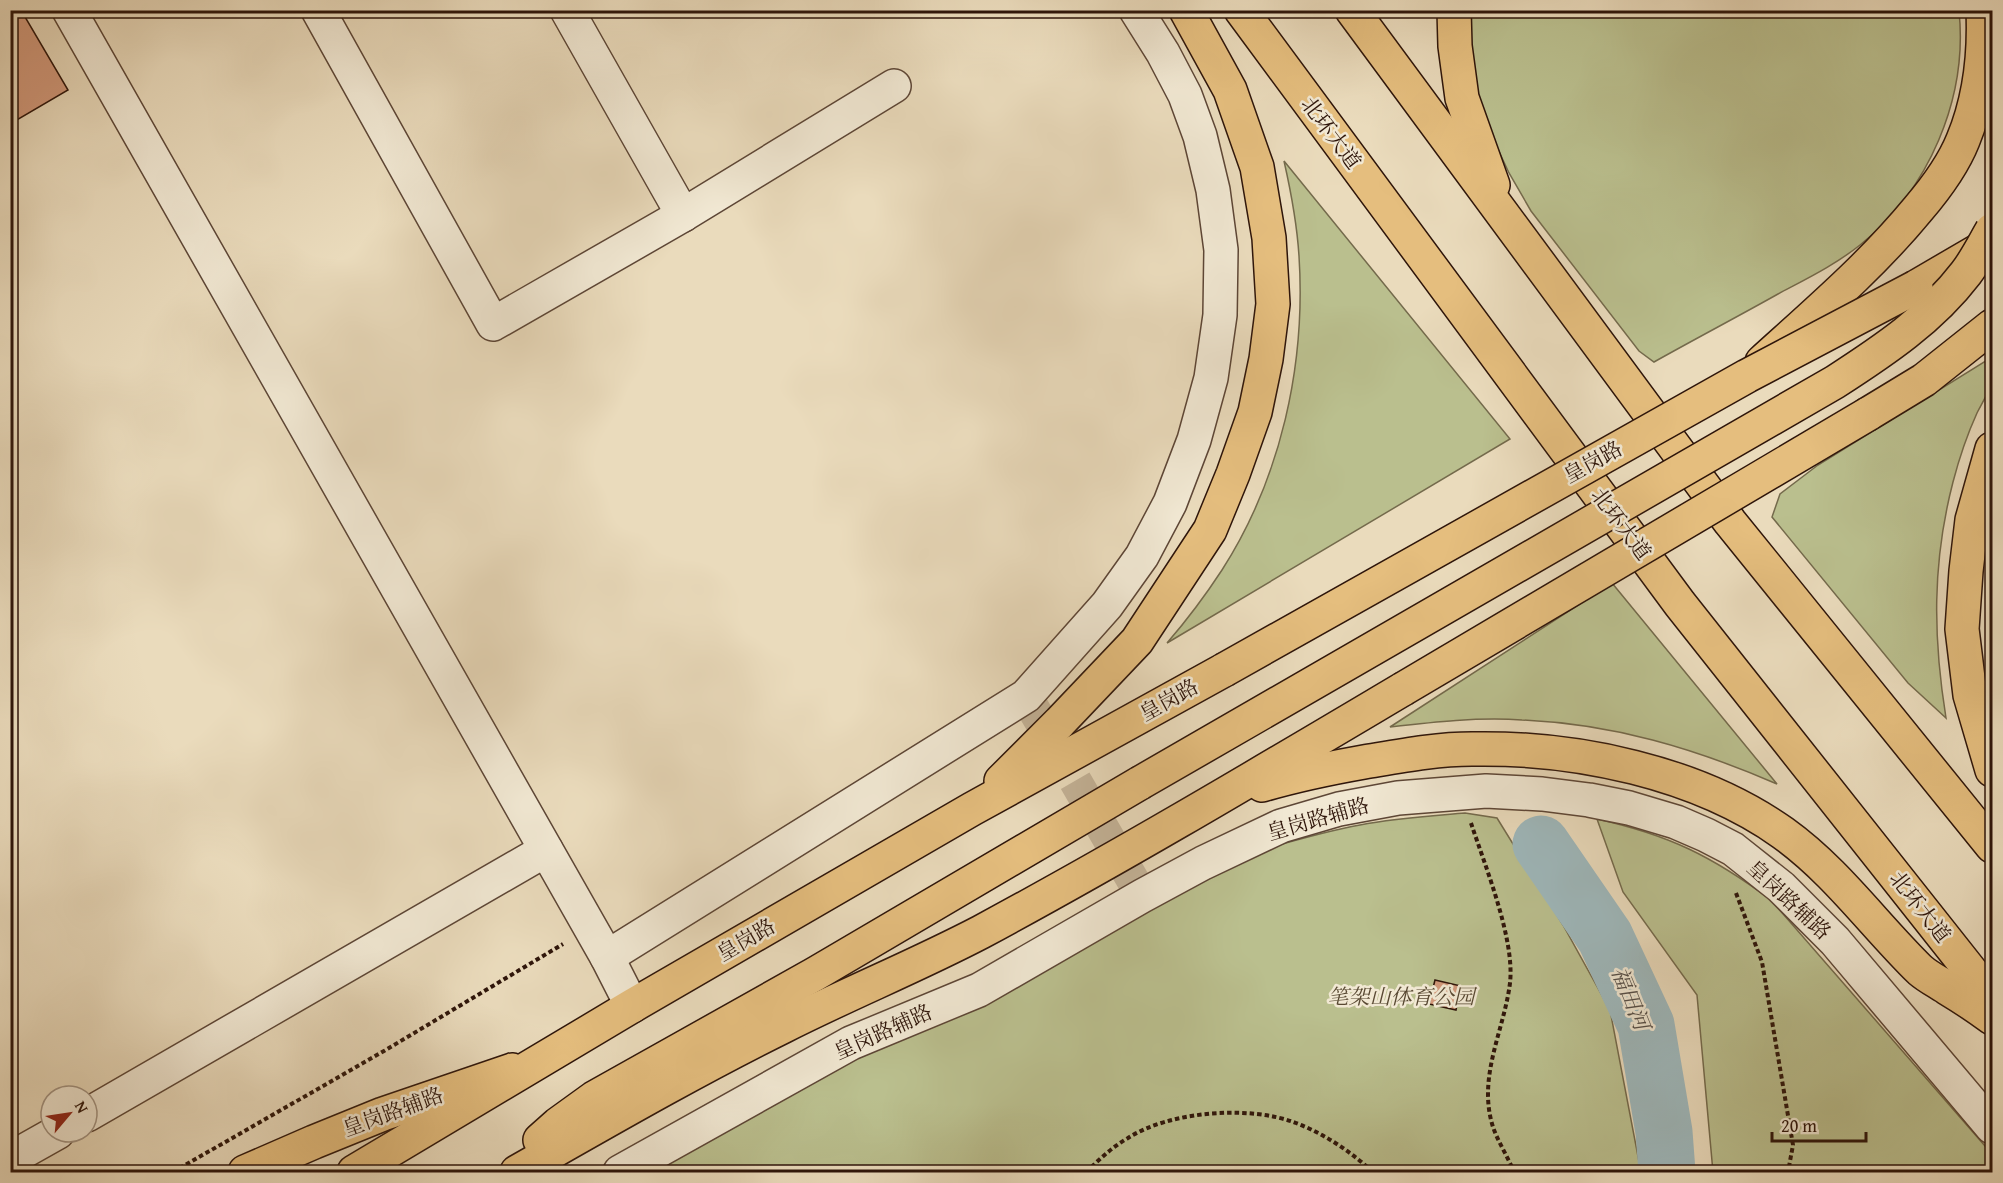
<svg xmlns="http://www.w3.org/2000/svg" width="2003" height="1183" font-family="'Gentium Book Plus','Noto Serif SC',serif">
	<rect width="100%" height="100%" fill="#eadbbc"/>
	<filter id="stains"><feTurbulence type="fractalNoise" baseFrequency=".00333" numOctaves="4"/><feColorMatrix values="0 0 0 0 .2 0 0 0 0 .09 0 0 0 0 .02 0 0 0 .5 -.17"/></filter>
	<radialGradient id="worn" r=".72"><stop offset=".6" stop-color="#630" stop-opacity="0"/><stop offset="1" stop-color="#630" stop-opacity=".3"/></radialGradient>
	<!-- green -->
	<g fill="#babf8e" stroke="#746a4c" stroke-width="1.5">
		<path d="M 1464,11 L 1959,11 C 1968,98 1929,190 1860,245 C 1835,265 1806,279 1778,294 C 1737,317 1695,339 1654,362 L 1639,351 L 1531,211 L 1509,173 L 1490,132 L 1477,91 Z"/>
		<path d="M 1284,161 L 1510,439 L 1167,643 C 1187,620 1205,596 1222,570 C 1281,478 1306,365 1299,256 C 1297,224 1291,192 1284,161 Z"/>
		<path d="M 1992,357 C 1992,364 1994,373 1992,380 C 1990,391 1982,403 1977,413 C 1967,435 1959,459 1953,482 C 1932,563 1933,637 1946,718 L 1908,683 L 1772,517 L 1780,494 L 1818,465 Z"/>
		<path d="M 1612,583 L 1777,784 C 1694,748 1613,724 1522,720 C 1478,717 1434,722 1390,727 Z"/>
		<path d="M 1465,813 L 1497,818 L 1563,925 L 1610,1010 L 1641,1172 L 636,1172 L 1244,855 C 1282,844 1321,832 1360,825 C 1395,818 1430,816 1465,813 Z"/>
		<path d="M 1597,819 C 1669,835 1712,856 1771,900 L 1992,1154 L 1992,1172 L 1713,1172 L 1697,995 L 1623,892 Z"/>
	</g>
	<g fill="none" stroke-linecap="round" stroke-linejoin="round">
		<!-- river -->
		<polyline stroke="#9eb8bc" stroke-width="57" points="1541,844 1605,937 1646,1025 1664,1132 1667,1172"/>
	</g>
	<!-- building -->
	<g fill="#d2997b" stroke="#2e150a" stroke-width="1.5">
		<polygon points="10,10 21,10 68,90 10,124"/>
		<polygon points="1435,980 1461,986 1456,1010 1429,1004"/>
	</g>
	<g fill="none" stroke-linecap="round" stroke-linejoin="round">
		<!-- minor-tunnel -->
		<polyline stroke="#c4b398" stroke-width="33" stroke-dasharray="33 16" stroke-linecap="butt" points="1026,696 1142,896"/>
		<!-- minor casing -->
		<g stroke="#5d4636" stroke-width="36">
			<g id="minor">
				<polyline points="69,10 607,957 632,1006"/>
				<polyline points="318,10 493,324 683,215 894,86"/>
				<polyline points="567,10 683,215"/>
				<polyline points="607,957 1026,696 1107,605 1142,556 1170,503 1194,440 1211,378 1220,315 1221,250 1213,190 1200,136 1185,95 1163,53 1136,10"/>
				<polyline points="87,1115 546,850"/>
				<polyline points="10,1159 58,1132"/>
				<polyline points="620,1172 851,1043 979,990 1142,896 1203,863 1281,826 1339,809 1398,798 1486,791 1542,794 1589,800 1629,808 1676,822 1706,835 1733,849 1781,887 1835,941 1992,1127"/>
			</g>
		</g>
		<!-- major casing -->
		<g stroke="#2e150a" stroke-width="36">
			<polyline id="major" points="245,1172 314,1142 383,1114 512,1070"/>
		</g>
		<!-- highway casing -->
		<g stroke="#2e150a" stroke-width="36">
			<g id="highway">
				<polyline points="1241,10 1680,604 1992,998"/>
				<polyline points="1352,10 1730,522 1992,846"/>
				<polyline points="1454,10 1455,46 1462,98 1493,185"/>
				<polyline points="1916,287 1988,245"/>
				<path d="M 1762,362 C 1816,313 1872,265 1918,209 C 1936,188 1953,165 1963,140 C 1980,99 1985,55 1983,10"/>
				<polyline points="1868,414 1924,380 1992,326"/>
				<polyline points="1992,449 1972,520 1966,571 1962,629 1970,695 1992,770"/>
				<polyline points="1001,781 1060,722 1137,641 1210,530 1233,474 1255,412 1266,359 1273,304 1269,238 1257,167 1230,90 1186,10"/>
				<path d="M 1262,785 C 1296,775 1330,768 1364,762 C 1400,756 1436,749 1472,749 C 1576,747 1697,772 1783,833 C 1836,871 1874,925 1920,970 C 1928,977 1938,982 1947,988 C 1962,997 1977,1007 1992,1018"/>
				<polyline points="540,1140 558,1124 594,1098 815,974 1140,783"/>
				<polyline points="354,1172 632,1006 972,809 1224,670"/>
				<path d="M 517,1172 C 605,1122 693,1071 784,1026 C 849,993 916,966 981,932 C 1124,855 1263,772 1403,689"/>
			</g>
		</g>
		<!-- path -->
		<g stroke="#2e150a" stroke-width="4" stroke-dasharray="4.5 3" stroke-linecap="butt">
			<path d="M 1471,823 C 1485,866 1515,939 1510,983 C 1504,1031 1477,1077 1493,1127 C 1498,1142 1508,1157 1514,1172"/>
			<polyline points="1736,893 1762,962 1793,1145 1788,1172"/>
			<polyline points="173,1172 384,1051 563,944"/>
			<path d="M 1086,1172 C 1099,1160 1112,1147 1128,1138 C 1170,1111 1250,1105 1296,1123 C 1325,1134 1351,1152 1373,1172"/>
		</g>
		<!-- minor -->
		<use href="#minor" stroke="#f1e8d3" stroke-width="33"/>
		<!-- major -->
		<use href="#major" stroke="#e5be7e" stroke-width="33"/>
		<!-- highway -->
		<use href="#highway" stroke="#e5be7e" stroke-width="33"/>
		<!-- highway-bridge casing -->
		<g stroke="#2e150a" stroke-width="36" stroke-linecap="butt">
			<g id="highway-bridge">
				<polyline points="1224,670 1747,376 1916,287"/>
				<polyline points="1403,689 1868,414"/>
				<path d="M 1140,783 L 1835,382 C 1883,351 1931,319 1966,273 C 1976,260 1984,244 1992,230"/>
			</g>
		</g>
		<!-- highway-bridge -->
		<use href="#highway-bridge" stroke="#e5be7e" stroke-width="33"/>
	</g>
	<g text-anchor="middle" stroke-width="5" stroke-linejoin="round" paint-order="stroke">
		<!-- street labels -->
		<g font-size="21" fill="#2e150a" stroke="#f1e8d3">
			<text transform="translate(1331 133) rotate(53)" y="7">北环大道</text>
			<text transform="translate(1593 462) rotate(-29)" y="7">皇岗路</text>
			<text transform="translate(1621 524) rotate(53)" y="7">北环大道</text>
			<text transform="translate(1169 700) rotate(-29)" y="7">皇岗路</text>
			<text transform="translate(1318 819) rotate(-16)" y="7">皇岗路辅路</text>
			<text transform="translate(1789 900) rotate(43)" y="7">皇岗路辅路</text>
			<text transform="translate(1920 907) rotate(52)" y="7">北环大道</text>
			<text transform="translate(746 940) rotate(-30)" y="7">皇岗路</text>
			<text transform="translate(883 1032) rotate(-24)" y="7">皇岗路辅路</text>
			<text transform="translate(393 1112) rotate(-20)" y="7">皇岗路辅路</text>
		</g>
		<!-- park labels -->
		<g font-size="21" font-style="italic" fill="#584832" stroke="#f1e8d3">
			<text x="1401" y="1004">笔架山体育公园</text>
		</g>
		<!-- water labels -->
		<g font-size="22" font-style="italic" fill="#554e48" stroke="#f1e8d3">
			<text transform="translate(1631 998) rotate(68)" y="8">福田河</text>
		</g>
	</g>
	<!-- margin -->
	<rect width="2003" height="1183" fill="none" stroke="#eadbbc" stroke-width="36"/>
	<rect x="12" y="12" width="1979" height="1159" fill="none" stroke="#2e150a" stroke-width="3"/>
	<rect x="18" y="18" width="1967" height="1147" fill="none" stroke="#2e150a" stroke-width="1.5"/>
	<!-- north arrow -->
	<g transform="translate(69 1114) rotate(61)"><circle r="28" fill="#f1e8d3" stroke="#a39483" stroke-width="1.5"/>
	<path d="M0-4.5L10 22L0 15L-10 22Z" fill="#8f2418"/>
	<text y="-9" font-size="16" font-weight="bold" text-anchor="middle" fill="#2e150a">N</text>
	</g>
	<!-- scale -->
	<path d="M1772 1132v9h94v-9" fill="none" stroke="#2e150a" stroke-width="3"/>
	<text x="1781" y="1132" font-size="18" fill="#2e150a" stroke="#f1e8d3" stroke-width="4.5" paint-order="stroke">20 m</text>
	<rect width="100%" height="100%" filter="url(#stains)"/>
	<rect width="100%" height="100%" fill="url(#worn)"/>
</svg>
